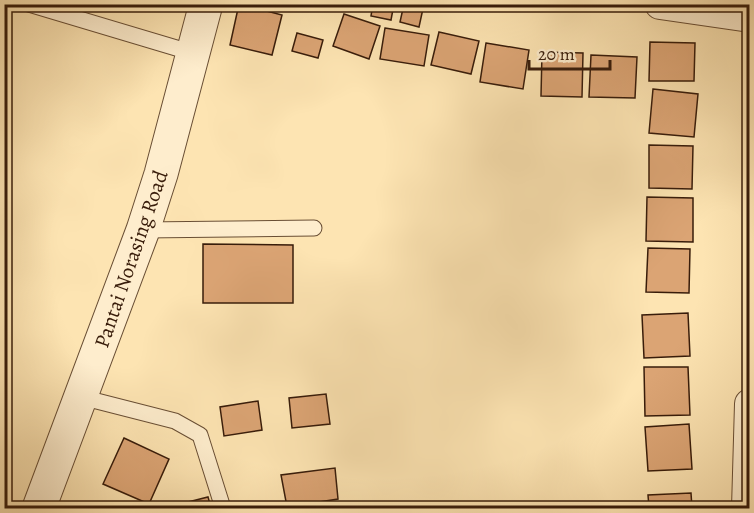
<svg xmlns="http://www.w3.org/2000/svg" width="754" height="513" font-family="Alegreya,serif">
	<rect width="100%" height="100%" fill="#fde4b2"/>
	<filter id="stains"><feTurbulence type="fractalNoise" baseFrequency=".00333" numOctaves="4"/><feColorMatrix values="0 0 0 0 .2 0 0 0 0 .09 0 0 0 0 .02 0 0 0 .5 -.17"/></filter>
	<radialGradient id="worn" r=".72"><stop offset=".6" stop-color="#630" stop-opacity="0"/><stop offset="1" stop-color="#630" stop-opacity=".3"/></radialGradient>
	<!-- building -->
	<g fill="#dba474" stroke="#381c0a" stroke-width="1.5">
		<polygon points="239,4 282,15 272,55 230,45"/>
		<polygon points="373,4 394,4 391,20 371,16"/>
		<polygon points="404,4 424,4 419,27 400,22"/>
		<polygon points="344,14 380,26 369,59 333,46"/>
		<polygon points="385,28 429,35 424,66 380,59"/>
		<polygon points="439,32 479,41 471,74 431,65"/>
		<polygon points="297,33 323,40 318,58 292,51"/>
		<polygon points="650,42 695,43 694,81 649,81"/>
		<polygon points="486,43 529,50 523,89 480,82"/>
		<polygon points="542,52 583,53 582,97 541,96"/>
		<polygon points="591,55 637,57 635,98 589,97"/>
		<polygon points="653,89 698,94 694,137 649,133"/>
		<polygon points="649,145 693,146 692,189 649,188"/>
		<polygon points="647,197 693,198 693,242 646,241"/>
		<polygon points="203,244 293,245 293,303 203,303"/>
		<polygon points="648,248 690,249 689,293 646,292"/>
		<polygon points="688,313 690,356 644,358 642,315"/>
		<polygon points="644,367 688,367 690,415 645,416"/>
		<polygon points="326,394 330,424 292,428 289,398"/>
		<polygon points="258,401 262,430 224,436 220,407"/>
		<polygon points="689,424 692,469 648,471 645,427"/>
		<polygon points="124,438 169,459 149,504 103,484"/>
		<polygon points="335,468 338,499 287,507 281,475"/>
		<polygon points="691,493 692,508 649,508 648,495"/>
		<polygon points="208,497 211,508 168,508 168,507"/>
	</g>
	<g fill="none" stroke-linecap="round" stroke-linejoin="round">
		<!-- service casing -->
		<g stroke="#694e34" stroke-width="17">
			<g id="service">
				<polyline points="29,4 193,53"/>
				<polyline points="143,230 314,228"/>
				<polyline points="81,397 175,421 200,435 223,508"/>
			</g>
		</g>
		<!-- minor casing -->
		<g stroke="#694e34" stroke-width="32">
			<g id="minor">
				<polyline points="660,4 750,17"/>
				<polyline points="747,508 750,404"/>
			</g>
		</g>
		<!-- tertiary casing -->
		<g stroke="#694e34" stroke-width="35">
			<polyline id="tertiary" points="39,508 143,230 161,174 206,4"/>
		</g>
		<!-- service -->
		<use href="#service" stroke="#feedcd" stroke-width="15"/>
		<!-- minor -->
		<use href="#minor" stroke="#feedcd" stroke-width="30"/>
		<!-- tertiary -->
		<use href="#tertiary" stroke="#feedcd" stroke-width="33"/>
	</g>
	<g text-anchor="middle" stroke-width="4.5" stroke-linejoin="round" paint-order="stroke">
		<!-- street labels -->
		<g font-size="21" fill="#381c0a" stroke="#feedcd">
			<text transform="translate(131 259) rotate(-71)" y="7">Pantai Norasing Road</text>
		</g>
	</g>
	<!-- margin -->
	<rect width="754" height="513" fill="none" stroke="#fde4b2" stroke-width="24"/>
	<rect x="6" y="6" width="742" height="501" fill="none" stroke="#381c0a" stroke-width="3"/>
	<rect x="12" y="12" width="730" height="489" fill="none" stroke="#381c0a" stroke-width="1.5"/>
	<!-- scale -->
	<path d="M529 60v9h81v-9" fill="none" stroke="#381c0a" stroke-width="3"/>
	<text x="538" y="60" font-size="18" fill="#381c0a" stroke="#feedcd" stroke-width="4.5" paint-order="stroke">20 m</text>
	<rect width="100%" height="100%" filter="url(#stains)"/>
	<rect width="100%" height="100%" fill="url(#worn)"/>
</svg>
